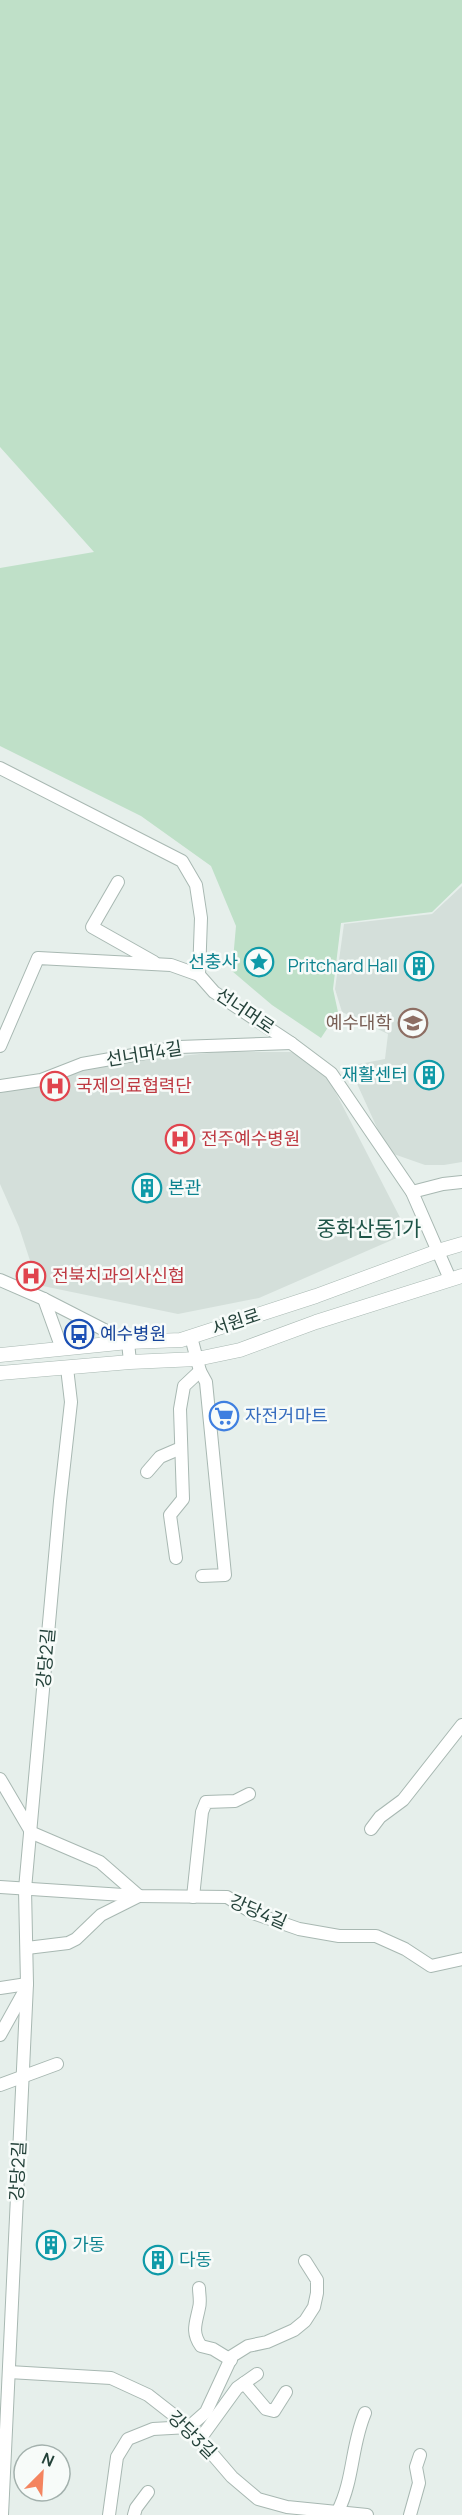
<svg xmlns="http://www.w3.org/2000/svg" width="462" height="2515" font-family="Manrope,'Noto Sans KR',sans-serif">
	<rect width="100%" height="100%" fill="#e6efeb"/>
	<!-- built -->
	<g fill="#d4dfda">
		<polygon points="462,886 462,1162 444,1165 425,1165 388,1152 349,1066 385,1059 388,1034 342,1012 335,989 344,924 432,914"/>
		<polygon points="218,1052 291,1052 322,1066 408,1233 259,1298 178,1314 38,1285 19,1227 0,1184 0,1093 44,1084 72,1072 126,1062"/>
	</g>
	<!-- green -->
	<polygon fill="#bfe0c8" points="0,0 462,0 462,883 432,912 341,923 333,989 338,1012 321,1038 272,1005 232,971 236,926 211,866 141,816 0,746 0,568 94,552 0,447"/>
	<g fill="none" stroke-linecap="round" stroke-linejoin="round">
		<!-- minor casing -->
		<g stroke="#a8b8b2" stroke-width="14">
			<g id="minor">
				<polyline points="0,768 182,861 196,885 201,918 199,975 214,992 291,1043 331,1073 412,1192 450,1279"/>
				<polyline points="118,882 92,927 154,962"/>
				<polyline points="0,1046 38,958 171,965 199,975"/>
				<polyline points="0,1086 41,1080 82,1064 179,1047 291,1043"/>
				<polyline points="412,1192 443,1184 462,1182"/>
				<polyline points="0,1280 44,1299 128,1342 130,1362"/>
				<polyline points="44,1299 62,1349"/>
				<polyline points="191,1337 200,1371 206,1382 225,1575 202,1576"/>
				<polyline points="147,1472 160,1457 181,1448"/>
				<polyline points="176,1558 170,1515 183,1499 180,1409 184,1386 200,1371"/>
				<polyline points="0,1779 30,1830"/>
				<polyline points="371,1829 380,1817 403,1800 462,1725"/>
				<polyline points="30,1832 100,1862 139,1896"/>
				<polyline points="0,1887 139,1896 227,1897 253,1913 299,1929 339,1936 376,1936 405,1949 431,1966 462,1959"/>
				<polyline points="193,1897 202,1812 206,1802 235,1801 249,1794"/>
				<polyline points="27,1948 68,1943 76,1939 101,1915 139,1896"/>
				<polyline points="0,1988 27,1984"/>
				<polyline points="0,2035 24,1992"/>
				<polyline points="0,2085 57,2064"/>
				<path d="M 199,2288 C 199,2294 201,2302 199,2308 C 196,2323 191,2332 201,2346 L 213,2349 L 231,2360"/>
				<polyline points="9,2372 111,2378 148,2395 189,2427 232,2477 258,2499 287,2507 367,2515"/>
				<polyline points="244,2383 266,2409 274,2411 286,2392"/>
				<polyline points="200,2439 237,2388 257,2374"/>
				<path d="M 338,2511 C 354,2479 351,2446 365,2413"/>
				<polyline points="2,2515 27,1984 25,1889 60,1501 71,1402 67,1368"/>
				<polyline points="109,2515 117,2457 128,2439 153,2429 189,2427 206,2412 232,2356 248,2346 267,2342 294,2330 305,2321 314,2307 317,2293 317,2280 305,2261"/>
				<polyline points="134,2515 136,2508 148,2492"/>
				<polyline points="410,2515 419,2483 416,2467 420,2455"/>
			</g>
		</g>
		<!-- tertiary casing -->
		<g stroke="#a8b8b2" stroke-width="15">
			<g id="tertiary">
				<polyline points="0,1355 128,1342 181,1340 316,1296 438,1251 462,1244"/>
				<polyline points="0,1373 130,1362 197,1359 240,1350 316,1322 462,1276"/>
			</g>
		</g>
		<!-- minor -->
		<use href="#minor" stroke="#fff" stroke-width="12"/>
		<!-- tertiary -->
		<use href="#tertiary" stroke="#fff" stroke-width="14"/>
	</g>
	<!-- icons -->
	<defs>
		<g id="sight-ring" transform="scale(1.5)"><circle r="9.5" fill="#f7fbf9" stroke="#0f9aa8" stroke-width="1.5"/><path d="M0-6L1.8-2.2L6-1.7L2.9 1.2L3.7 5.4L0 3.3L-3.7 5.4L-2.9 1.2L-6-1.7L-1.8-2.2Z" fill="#0f9aa8"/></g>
		<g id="building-ring" transform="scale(1.5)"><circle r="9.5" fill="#f7fbf9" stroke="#0f9aa8" stroke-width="1.5"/><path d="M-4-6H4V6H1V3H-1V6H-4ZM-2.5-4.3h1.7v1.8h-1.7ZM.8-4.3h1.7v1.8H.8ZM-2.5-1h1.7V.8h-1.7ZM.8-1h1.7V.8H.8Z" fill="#0f9aa8"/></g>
		<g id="university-ring" transform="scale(1.5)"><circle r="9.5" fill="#f7fbf9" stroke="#8d6e63" stroke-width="1.5"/><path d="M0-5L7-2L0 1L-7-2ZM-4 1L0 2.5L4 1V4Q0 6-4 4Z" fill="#8d6e63"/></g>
		<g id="hospital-ring" transform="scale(1.5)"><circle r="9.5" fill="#f7fbf9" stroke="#e0444e" stroke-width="1.5"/><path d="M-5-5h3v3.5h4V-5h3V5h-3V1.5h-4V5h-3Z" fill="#e0444e"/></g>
		<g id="bus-ring" transform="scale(1.5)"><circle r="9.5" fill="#f7fbf9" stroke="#1a4fb4" stroke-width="1.5"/><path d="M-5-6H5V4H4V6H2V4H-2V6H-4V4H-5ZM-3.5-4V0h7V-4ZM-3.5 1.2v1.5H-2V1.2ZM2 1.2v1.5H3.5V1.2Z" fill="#1a4fb4"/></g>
		<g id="supermarket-ring" transform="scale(1.5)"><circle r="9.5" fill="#f7fbf9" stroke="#3f7fe0" stroke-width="1.5"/><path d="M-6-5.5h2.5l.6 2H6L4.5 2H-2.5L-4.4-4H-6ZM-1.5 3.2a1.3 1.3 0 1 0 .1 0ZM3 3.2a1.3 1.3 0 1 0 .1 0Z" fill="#3f7fe0"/></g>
	</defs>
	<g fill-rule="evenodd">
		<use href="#sight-ring" x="259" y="962"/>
		<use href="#building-ring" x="419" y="966"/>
		<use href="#university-ring" x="413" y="1023"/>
		<use href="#building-ring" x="429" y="1075"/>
		<use href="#hospital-ring" x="55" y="1086"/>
		<use href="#hospital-ring" x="180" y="1139"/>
		<use href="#building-ring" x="147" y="1188"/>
		<use href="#hospital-ring" x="31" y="1276"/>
		<use href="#bus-ring" x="79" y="1334"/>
		<use href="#supermarket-ring" x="224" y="1416"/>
		<use href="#building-ring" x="51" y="2245"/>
		<use href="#building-ring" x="158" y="2260"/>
	</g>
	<g text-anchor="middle" stroke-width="5" stroke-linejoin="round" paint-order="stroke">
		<!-- culture labels -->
		<g font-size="18" fill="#0d838f" stroke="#f7fbf9" text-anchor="end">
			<text x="238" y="968">선충사</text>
			<text x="398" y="972">Pritchard Hall</text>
			<text x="408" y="1081">재활센터</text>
			<text x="168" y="1194" text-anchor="start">본관</text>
			<text x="72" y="2251" text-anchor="start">가동</text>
			<text x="179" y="2266" text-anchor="start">다동</text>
		</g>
		<!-- street labels -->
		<g font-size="18" fill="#24423a" stroke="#f7fbf9">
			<text transform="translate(245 1011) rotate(34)" y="6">선너머로</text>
			<text transform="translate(144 1054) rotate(-9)" y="6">선너머4길</text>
			<text transform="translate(236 1322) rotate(-18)" y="6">서원로</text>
			<text transform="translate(46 1658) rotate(-85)" y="6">강당2길</text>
			<text transform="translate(258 1912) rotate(23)" y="6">강당4길</text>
			<text transform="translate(18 2171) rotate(-87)" y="6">강당2길</text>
			<text transform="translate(192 2435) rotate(45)" y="6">강당3길</text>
		</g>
		<!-- education labels -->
		<g font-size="18" fill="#785e54" stroke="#f7fbf9" text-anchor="end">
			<text x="392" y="1029">예수대학</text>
		</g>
		<!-- health labels -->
		<g font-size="18" fill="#be3a42" stroke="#f7fbf9" text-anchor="start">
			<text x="76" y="1092">국제의료협력단</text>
			<text x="201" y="1145">전주예수병원</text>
			<text x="52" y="1282">전북치과의사신협</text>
		</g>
		<!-- transit labels -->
		<g font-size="18" fill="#164399" stroke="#f7fbf9" text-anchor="start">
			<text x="100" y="1340">예수병원</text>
		</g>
		<!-- shop labels -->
		<g font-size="18" fill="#366cbe" stroke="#f7fbf9" text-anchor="start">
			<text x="245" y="1422">자전거마트</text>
		</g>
		<!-- quarter labels -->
		<g font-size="21" fill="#1f5548" stroke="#f7fbf9">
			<text x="369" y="1236">중화산동1가</text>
		</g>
	</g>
	<!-- north arrow -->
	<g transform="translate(42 2473) rotate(24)"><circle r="28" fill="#f7fbf9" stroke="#a3b1ad" stroke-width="1.5"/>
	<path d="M0-4.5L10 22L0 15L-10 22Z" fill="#f4845f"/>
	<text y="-9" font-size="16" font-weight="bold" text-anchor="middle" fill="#24423a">N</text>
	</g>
</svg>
